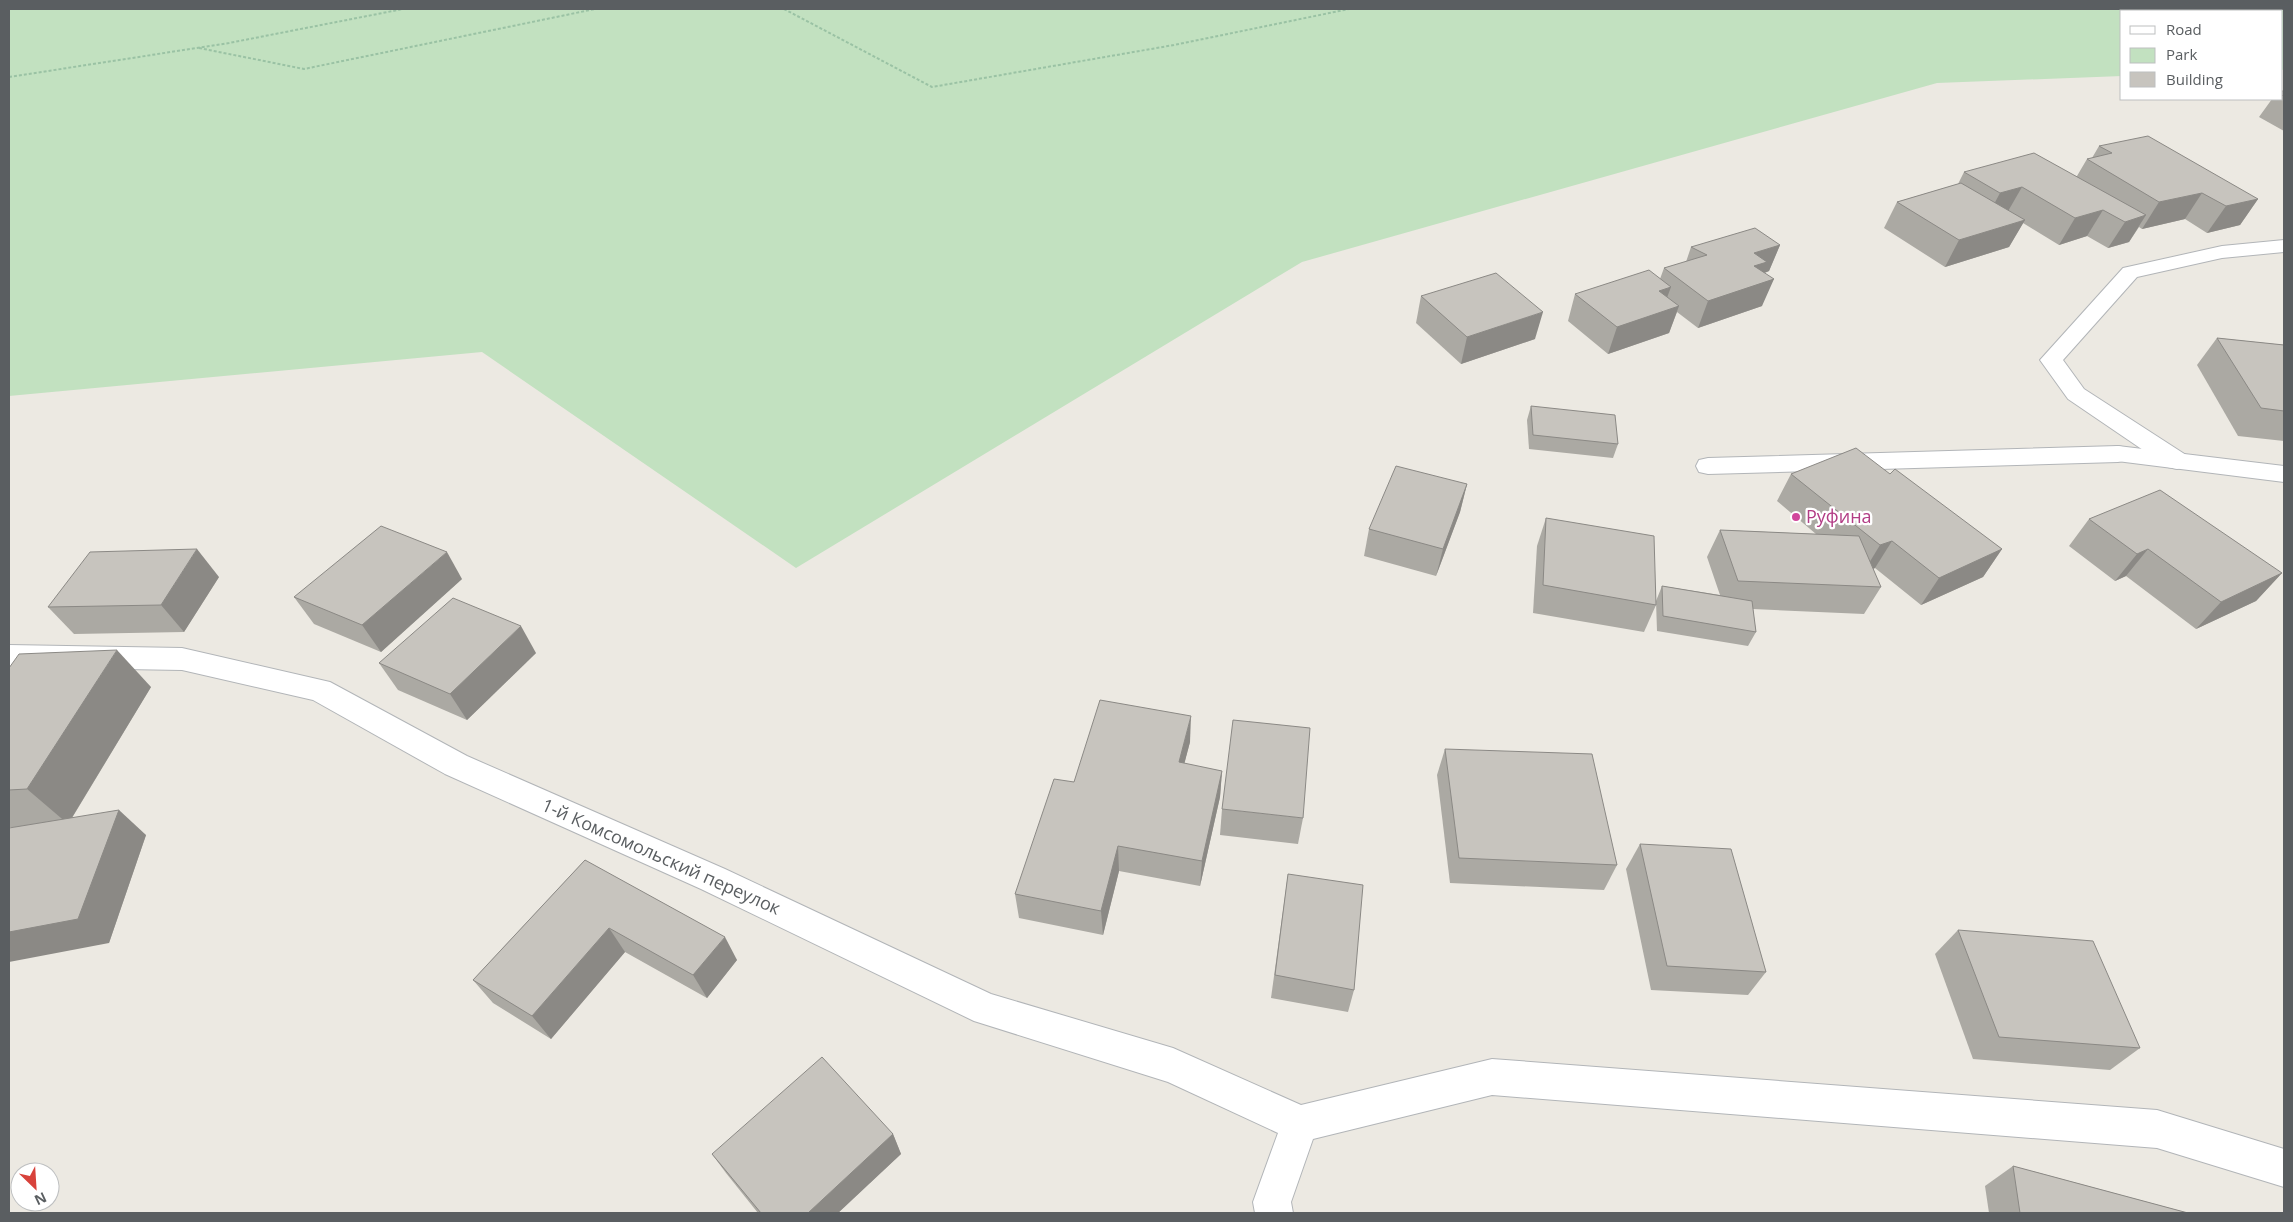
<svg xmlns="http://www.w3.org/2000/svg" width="2293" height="1222" font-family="'Open Sans',sans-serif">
	<rect width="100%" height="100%" fill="#ece9e2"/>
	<!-- green -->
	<polygon fill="#c2e1c0" points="9,9 2284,9 2284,69 2282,70 2282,11 2122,11 2122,76 1937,83 1302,262 796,568 482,352 9,396"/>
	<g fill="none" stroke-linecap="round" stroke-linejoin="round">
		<!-- lane casing -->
		<g stroke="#b2b5b8" stroke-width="2">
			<g id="lane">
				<polygon points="2284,240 2284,252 2222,258 2137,277 2063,360 2084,389 2186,455 2189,461 2186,467 2177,469 2168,467 2068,399 2040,360 2123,268 2222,246"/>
				<polygon points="2118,446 2127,448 2130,454 2127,460 2118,462 1708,474 1699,472 1696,466 1699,460 1708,458"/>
			</g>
		</g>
		<!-- street casing -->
		<g stroke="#b2b5b8" stroke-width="2">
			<g id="street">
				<polygon points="2118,446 2284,466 2284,482 2109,460 2106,454 2109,448"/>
				<polygon points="9,645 182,648 330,682 467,756 725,869 991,994 1173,1048 1301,1105 1492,1059 2157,1110 2284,1149 2284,1187 2157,1148 1492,1095 1313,1139 1291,1202 1293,1213 1255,1213 1253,1202 1278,1133 1168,1082 974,1021 701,889 445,774 313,700 182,670 9,667"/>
			</g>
		</g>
		<!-- path -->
		<g stroke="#9ac2a4" stroke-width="2" stroke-dasharray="3 2" stroke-linecap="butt">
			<polyline points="784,9 932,87 1174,45 1349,9"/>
			<polyline points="199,48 304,69 595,9"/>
			<polyline points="9,77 229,43 403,9"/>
		</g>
		<!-- lane -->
		<use href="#lane" fill="#fff" fill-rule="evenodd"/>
		<!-- street -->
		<use href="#street" fill="#fff" fill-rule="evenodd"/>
	</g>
	<!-- wall -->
	<g fill="#aba9a3">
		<polygon points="2282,91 2284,91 2284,131 2259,117 2272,99 2282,99"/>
		<polygon points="2099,146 2258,199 2240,225 2207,233 2185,219 2142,229 2139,227 2129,242 2108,248 2087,236 2059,245 2023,223 2009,247 1945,267 1884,228 1897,202 1958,184 1964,172 2077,176 2087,159 2092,158"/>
		<polygon points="1780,245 1769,271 1764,273 1762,306 1698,328 1677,312 1669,333 1608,354 1568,321 1575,294 1660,279 1664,268 1686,262 1691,247"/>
		<polygon points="1421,296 1535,339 1461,364 1416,323"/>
		<polygon points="2217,338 2284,345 2284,441 2238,436 2197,365"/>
		<polygon points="1531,406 1618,444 1613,458 1529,449 1527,420"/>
		<polygon points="1791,474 1890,474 2002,549 1983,577 1921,605 1875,568 1873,569 1881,587 1864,614 1753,609 1756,632 1748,646 1657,631 1656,601 1662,586 1720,595 1707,557 1720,530 1816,534 1777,501"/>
		<polygon points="1467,484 1460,512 1436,576 1364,556 1369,529"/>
		<polygon points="1546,518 1656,605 1644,632 1533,613 1537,546"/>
		<polygon points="2089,519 2282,573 2256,601 2196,629 2126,576 2115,581 2069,546"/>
		<polygon points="219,577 184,632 74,634 48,607"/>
		<polygon points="462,579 381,652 314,624 294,597"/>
		<polygon points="536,653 467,720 398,690 379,663"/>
		<polygon points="9,668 151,687 72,818 146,835 109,943 19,827 9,827"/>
		<polygon points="1190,742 1184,764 1222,771 1220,797 1200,886 1119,871 1103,935 1019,918 1015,894 1074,782"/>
		<polygon points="1445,749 1617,865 1604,890 1450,883 1437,775"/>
		<polygon points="1222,809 1303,818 1298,844 1220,835"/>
		<polygon points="1640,844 1766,972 1748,995 1651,990 1626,869"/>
		<polygon points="585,860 737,960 707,998 625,952 551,1039 493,1003 473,980"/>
		<polygon points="1288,874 1354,990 1348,1012 1271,998"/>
		<polygon points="1958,930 2140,1048 2110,1070 1973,1059 1935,954"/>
		<polygon points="893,1134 901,1154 838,1213 758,1213 726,1173 712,1154"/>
		<polygon points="2013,1166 2188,1213 1989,1213 1985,1186"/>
	</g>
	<!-- shaded-wall -->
	<g fill="#8b8985">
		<polygon points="2022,187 2007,213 1986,219 2000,193"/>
		<polygon points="2202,193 2185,219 2142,229 2159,202"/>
		<polygon points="2258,199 2240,225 2207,233 2226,206"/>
		<polygon points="2103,210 2087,236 2059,245 2075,218"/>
		<polygon points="2146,215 2129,242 2108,248 2125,222"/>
		<polygon points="2025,220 2009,247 1945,267 1959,240"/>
		<polygon points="1780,245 1769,271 1762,274 1774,279 1762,306 1698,328 1708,301 1754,253"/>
		<polygon points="1671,287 1662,311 1679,306 1669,333 1608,354 1617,327 1659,291"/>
		<polygon points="1543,312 1535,339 1461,364 1467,337"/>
		<polygon points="1467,484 1460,512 1436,576 1443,549"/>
		<polygon points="1892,541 1875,568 1863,573 1880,545"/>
		<polygon points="197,549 219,577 184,632 161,605"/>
		<polygon points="2002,549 1983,577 1921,605 1939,578"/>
		<polygon points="2148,549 2126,576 2115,581 2137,554"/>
		<polygon points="447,552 462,579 381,652 362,625"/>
		<polygon points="2282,573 2256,601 2196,629 2221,602"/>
		<polygon points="521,626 536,653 467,720 450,694"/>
		<polygon points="117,650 151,687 68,824 27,789"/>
		<polygon points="1191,716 1190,742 1178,788 1179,762"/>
		<polygon points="1222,771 1220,797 1200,886 1202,861"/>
		<polygon points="119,810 146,835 109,943 9,962 9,932"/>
		<polygon points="1118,846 1119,871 1103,935 1101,911"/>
		<polygon points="609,928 625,952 551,1039 532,1016"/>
		<polygon points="725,937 737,960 707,998 693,975"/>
		<polygon points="893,1134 901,1154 838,1213 808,1213"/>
	</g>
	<!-- building -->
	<g fill="#c7c4be" stroke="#8b8985">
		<polygon points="2282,91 2284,91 2284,97 2282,95"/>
		<polygon points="2148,136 2258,199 2226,206 2202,193 2159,202 2087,159 2112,153 2099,146"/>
		<polygon points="2034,153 2146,215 2125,222 2103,210 2075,218 2022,187 2000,193 1964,172"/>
		<polygon points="1961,183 2025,220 1959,240 1897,202"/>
		<polygon points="1755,228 1780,245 1754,253 1767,262 1754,266 1774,279 1708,301 1664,268 1707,255 1691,247"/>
		<polygon points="1649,270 1671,287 1659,291 1679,306 1617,327 1575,294"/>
		<polygon points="1496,273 1543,312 1467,337 1421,296"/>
		<polygon points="2217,338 2284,345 2284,411 2261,408"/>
		<polygon points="1531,406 1615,415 1618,444 1533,435"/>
		<polygon points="1856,448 1890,474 1895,469 2002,549 1939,578 1892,541 1880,545 1791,474"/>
		<polygon points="1396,466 1467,484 1443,549 1369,529"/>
		<polygon points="2160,490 2282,573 2221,602 2148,549 2137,554 2089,519"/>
		<polygon points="1546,518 1654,536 1656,605 1543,585"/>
		<polygon points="381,526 447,552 362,625 294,597"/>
		<polygon points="1720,530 1859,536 1881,587 1738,581"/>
		<polygon points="197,549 161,605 48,607 90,552"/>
		<polygon points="1662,586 1752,601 1756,632 1663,616"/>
		<polygon points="453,598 521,626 450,694 379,663"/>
		<polygon points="117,650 27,789 9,790 9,668 19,654"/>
		<polygon points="1100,700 1191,716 1179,762 1222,771 1202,861 1118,846 1101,911 1015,894 1054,779 1074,782"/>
		<polygon points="1233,720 1310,728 1303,818 1222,809"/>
		<polygon points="1445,749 1592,754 1617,865 1459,858"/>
		<polygon points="119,810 78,919 9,932 9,828"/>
		<polygon points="1640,844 1731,849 1766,972 1667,966"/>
		<polygon points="585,860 725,937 693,975 609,928 532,1016 473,980"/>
		<polygon points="1288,874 1363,885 1354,990 1275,975"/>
		<polygon points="1958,930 2093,941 2140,1048 1999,1037"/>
		<polygon points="822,1057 893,1134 808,1213 761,1213 712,1154"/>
		<polygon points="2013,1166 2188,1213 2020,1213"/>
	</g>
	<!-- markers -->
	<circle fill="#d1479c" stroke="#fff" stroke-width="2" cx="1796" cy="517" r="5"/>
	<g text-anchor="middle" stroke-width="4.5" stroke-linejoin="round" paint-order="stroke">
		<!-- hotel labels -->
		<g font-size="18" fill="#b23c85" stroke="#fff" text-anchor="start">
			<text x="1806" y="523">Руфина</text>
		</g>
		<!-- street labels -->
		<g font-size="18" fill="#5a5e61" stroke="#fff">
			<text transform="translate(661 857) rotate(24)" y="6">1-й Комсомольский переулок</text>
		</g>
	</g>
	<!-- border -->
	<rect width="2293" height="1222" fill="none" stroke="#5a5e61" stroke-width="20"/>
	<!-- legend -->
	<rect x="2120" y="10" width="162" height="90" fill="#ffffff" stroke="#bdbfc0"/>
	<rect x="2130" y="26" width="25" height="8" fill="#ffffff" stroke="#bdbfc0"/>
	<text x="2166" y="35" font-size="15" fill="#5a5e61">Road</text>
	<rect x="2130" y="48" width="25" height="15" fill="#c2e1c0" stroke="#bdbfc0"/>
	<text x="2166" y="60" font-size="15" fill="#5a5e61">Park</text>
	<rect x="2130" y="72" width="25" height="15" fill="#c7c4be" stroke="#bdbfc0"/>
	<text x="2166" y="85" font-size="15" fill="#5a5e61">Building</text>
	<!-- north arrow -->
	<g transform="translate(35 1187) rotate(155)"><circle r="24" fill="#ffffff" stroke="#bdbfc0"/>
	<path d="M0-4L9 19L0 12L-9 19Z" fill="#d8423b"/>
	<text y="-8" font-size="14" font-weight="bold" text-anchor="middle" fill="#5a5e61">N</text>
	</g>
</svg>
